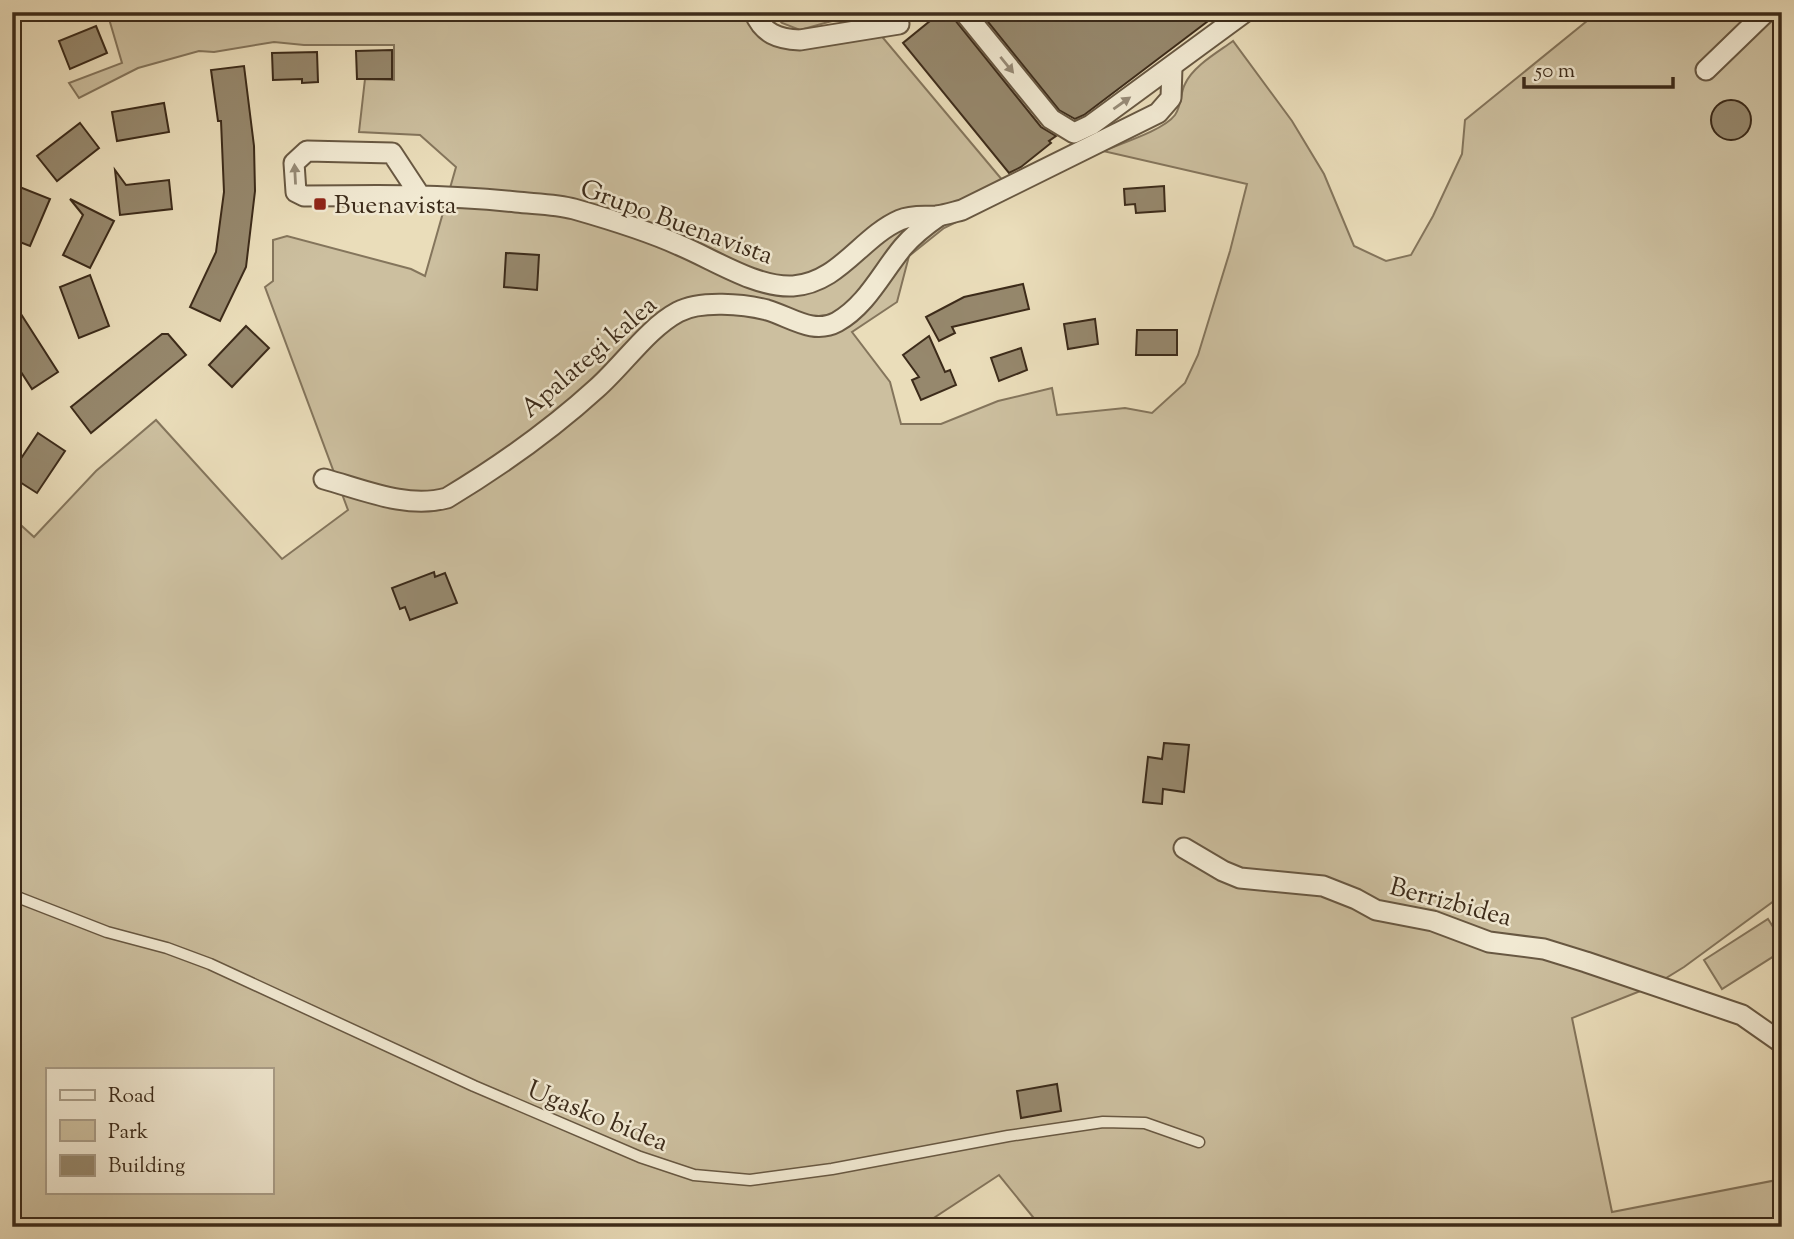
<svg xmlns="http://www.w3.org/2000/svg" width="1794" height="1239" font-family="'Sorts Mill Goudy',serif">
	<rect width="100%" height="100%" fill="#eaddba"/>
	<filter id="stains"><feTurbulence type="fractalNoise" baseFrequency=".00286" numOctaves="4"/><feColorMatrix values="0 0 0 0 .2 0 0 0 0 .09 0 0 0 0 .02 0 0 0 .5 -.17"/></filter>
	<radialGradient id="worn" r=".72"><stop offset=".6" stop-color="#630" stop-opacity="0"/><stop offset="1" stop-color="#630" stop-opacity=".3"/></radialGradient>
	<!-- green -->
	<g fill="#ccbf9f" stroke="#84755c" stroke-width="2" fill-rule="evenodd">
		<path d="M 107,12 L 751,12 L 764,40 L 879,33 L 1014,194 L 944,228 L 909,256 L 897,302 L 852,332 L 890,382 L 901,424 L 941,424 L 998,401 L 1052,388 L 1057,415 L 1125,408 L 1152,413 L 1185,383 L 1198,355 L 1230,251 L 1247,184 L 1103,151 C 1122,143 1164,130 1175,115 C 1182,105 1180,93 1185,84 C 1193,66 1218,52 1233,41 L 1292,121 L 1324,174 L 1354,246 L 1386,261 L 1411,255 L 1433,216 L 1462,154 L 1465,120 L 1598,12 L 1782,12 L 1782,895 L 1684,967 L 1653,986 L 1572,1018 L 1612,1212 L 1782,1179 L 1780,1227 L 1041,1227 L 999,1175 L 920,1227 L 12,1227 L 12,517 L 34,537 L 96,471 L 156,420 L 282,559 L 348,510 L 265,287 L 273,281 L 273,240 L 287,236 L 411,269 L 425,276 L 456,167 L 420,135 L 359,132 L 365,79 L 394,80 L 394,45 L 304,45 L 274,42 L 214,52 L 199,51 L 138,68 L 79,98 L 69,83 L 122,63 ZM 47,1069 L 271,1069 L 271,1192 L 47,1192 Z"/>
		<polygon points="771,12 864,12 800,30 782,23"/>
		<polygon points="1768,919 1782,941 1782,951 1722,989 1704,960"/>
	</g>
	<!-- building -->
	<g fill="#96886d" stroke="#3c2b1a" stroke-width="2">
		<polygon points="941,12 952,12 955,20 1041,127 1056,136 1049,141 1051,143 1021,167 1009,173 903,43"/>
		<polygon points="980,12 1220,12 1084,115 1075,119 1059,110"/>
		<polygon points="96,26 107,53 70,69 59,41"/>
		<polygon points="392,50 392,79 357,79 356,51"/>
		<polygon points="317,52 318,82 302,83 302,79 273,80 272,53"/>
		<polygon points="244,66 254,146 255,191 246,267 220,321 190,307 216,252 224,192 221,121 218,121 211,70"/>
		<circle cx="1731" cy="120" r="20"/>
		<polygon points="164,103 169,132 117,141 112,112"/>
		<polygon points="80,123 99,148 57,181 37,156"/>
		<polygon points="115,170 126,185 169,180 172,209 120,215"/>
		<polygon points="12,184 50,199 30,246 12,239"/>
		<polygon points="1164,186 1165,211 1136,213 1135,204 1125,205 1124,189"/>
		<polygon points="70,199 114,221 90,268 63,255 83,215"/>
		<polygon points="506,253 539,255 537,290 504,287"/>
		<polygon points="90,275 109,326 79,338 60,287"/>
		<polygon points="1023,284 1029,309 952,327 955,333 939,341 926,317 964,297"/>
		<polygon points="12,300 58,372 32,389 12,358"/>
		<polygon points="1095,319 1098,344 1068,349 1064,324"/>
		<polygon points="246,326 269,348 232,387 209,365"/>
		<polygon points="1137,330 1177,330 1177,355 1136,355"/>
		<polygon points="162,334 168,334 186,355 91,433 71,407"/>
		<polygon points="929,336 945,372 950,370 956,385 921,400 912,380 919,377 903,355"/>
		<polygon points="1021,348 1027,370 999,381 991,358"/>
		<polygon points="38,433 65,451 37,493 12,477 12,472"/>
		<polygon points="434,572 435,577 445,573 457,603 410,620 405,607 400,609 392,588"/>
		<polygon points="1164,743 1189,745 1184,792 1163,789 1162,804 1143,802 1148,757 1162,759"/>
		<polygon points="1057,1084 1061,1111 1021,1118 1017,1091"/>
	</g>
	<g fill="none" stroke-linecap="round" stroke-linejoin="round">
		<!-- service casing -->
		<g stroke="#685842" stroke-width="13">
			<polyline id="service" points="12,895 107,932 167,948 210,964 474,1086 640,1157 694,1175 750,1180 832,1169 1008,1136 1103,1122 1145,1123 1199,1142"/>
		</g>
		<!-- minor casing -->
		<g stroke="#685842" stroke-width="23">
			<g id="minor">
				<path d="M 754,12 C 763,34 778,39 800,40 L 899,24"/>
				<polyline points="964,12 1051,119 1074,133 1091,125 1245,12"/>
				<polyline points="1706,70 1766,12"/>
				<path d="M 419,194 L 392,153 L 307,151 L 294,163 L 296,192 L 304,196 C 375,195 445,194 516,202 C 535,204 556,204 574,209 C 609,219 646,230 679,245 C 713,259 756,288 793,286 C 839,283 861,237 900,220 C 912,215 924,217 936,216 C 945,215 954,212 962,210 L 1158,113 L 1171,98 L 1172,67"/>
				<path d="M 324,479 C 364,490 407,509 447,498 C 500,466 552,429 597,388 C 623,365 648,328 678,312 C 700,300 744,304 767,310 C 791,317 813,335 837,322 C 867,305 882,272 903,247 C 914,234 926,225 939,216"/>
				<polyline points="1184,848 1223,871 1240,878 1323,886 1356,899 1376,910 1433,921 1489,942 1544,949 1586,962 1742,1015 1782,1043"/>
			</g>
		</g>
		<!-- service -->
		<use href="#service" stroke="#f1e9d2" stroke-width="10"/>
		<!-- minor -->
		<use href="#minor" stroke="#f1e9d2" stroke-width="19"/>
	</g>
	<!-- one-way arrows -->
	<defs><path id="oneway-solid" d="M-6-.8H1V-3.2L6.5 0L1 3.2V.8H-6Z" transform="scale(1.75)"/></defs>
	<g fill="#968a76">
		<use href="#oneway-solid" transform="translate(1007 65) rotate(51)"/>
		<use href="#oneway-solid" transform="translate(1122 103) rotate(-35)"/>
		<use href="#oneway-solid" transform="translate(295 174) rotate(-93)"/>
	</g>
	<!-- markers -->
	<rect fill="#8f2418" stroke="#f1e9d2" stroke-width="2.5" x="313" y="197" width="14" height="14" rx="3.5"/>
	<g text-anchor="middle" stroke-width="5" stroke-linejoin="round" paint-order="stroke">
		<!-- poi labels -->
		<g font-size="26" fill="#3c2b1a" stroke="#f1e9d2" text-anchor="start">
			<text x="334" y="213">Buenavista</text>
		</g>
		<!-- street labels -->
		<g font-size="26" fill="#3c2b1a" stroke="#f1e9d2">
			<text transform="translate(677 221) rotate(20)" y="9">Grupo Buenavista</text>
			<text transform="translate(588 356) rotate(-41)" y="9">Apalategi kalea</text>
			<text transform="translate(1451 901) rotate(15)" y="9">Berrizbidea</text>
			<text transform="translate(598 1115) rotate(22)" y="9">Ugasko bidea</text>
		</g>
	</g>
	<!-- margin -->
	<rect width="1794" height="1239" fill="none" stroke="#eaddba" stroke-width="42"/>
	<rect x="14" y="14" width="1766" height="1211" fill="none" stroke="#3c2b1a" stroke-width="3.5"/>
	<rect x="21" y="21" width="1752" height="1197" fill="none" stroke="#3c2b1a" stroke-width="2"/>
	<!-- legend -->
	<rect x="46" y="1068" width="228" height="126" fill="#f1e9d2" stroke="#a99d88" stroke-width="2"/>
	<rect x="60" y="1090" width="35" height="10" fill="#f1e9d2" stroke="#a99d88" stroke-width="2"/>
	<text x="108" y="1102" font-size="21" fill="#3c2b1a">Road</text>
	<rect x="60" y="1120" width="35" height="21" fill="#ccbf9f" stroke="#a99d88" stroke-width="2"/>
	<text x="108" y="1138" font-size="21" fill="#3c2b1a">Park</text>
	<rect x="60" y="1155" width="35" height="21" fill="#96886d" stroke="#a99d88" stroke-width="2"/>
	<text x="108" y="1172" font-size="21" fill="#3c2b1a">Building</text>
	<!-- scale -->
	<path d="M1524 77v10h149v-10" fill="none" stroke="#3c2b1a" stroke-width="3.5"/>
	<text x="1535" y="77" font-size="21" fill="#3c2b1a" stroke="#f1e9d2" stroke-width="5" paint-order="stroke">50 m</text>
	<rect width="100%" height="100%" filter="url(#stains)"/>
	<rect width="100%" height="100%" fill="url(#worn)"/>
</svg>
